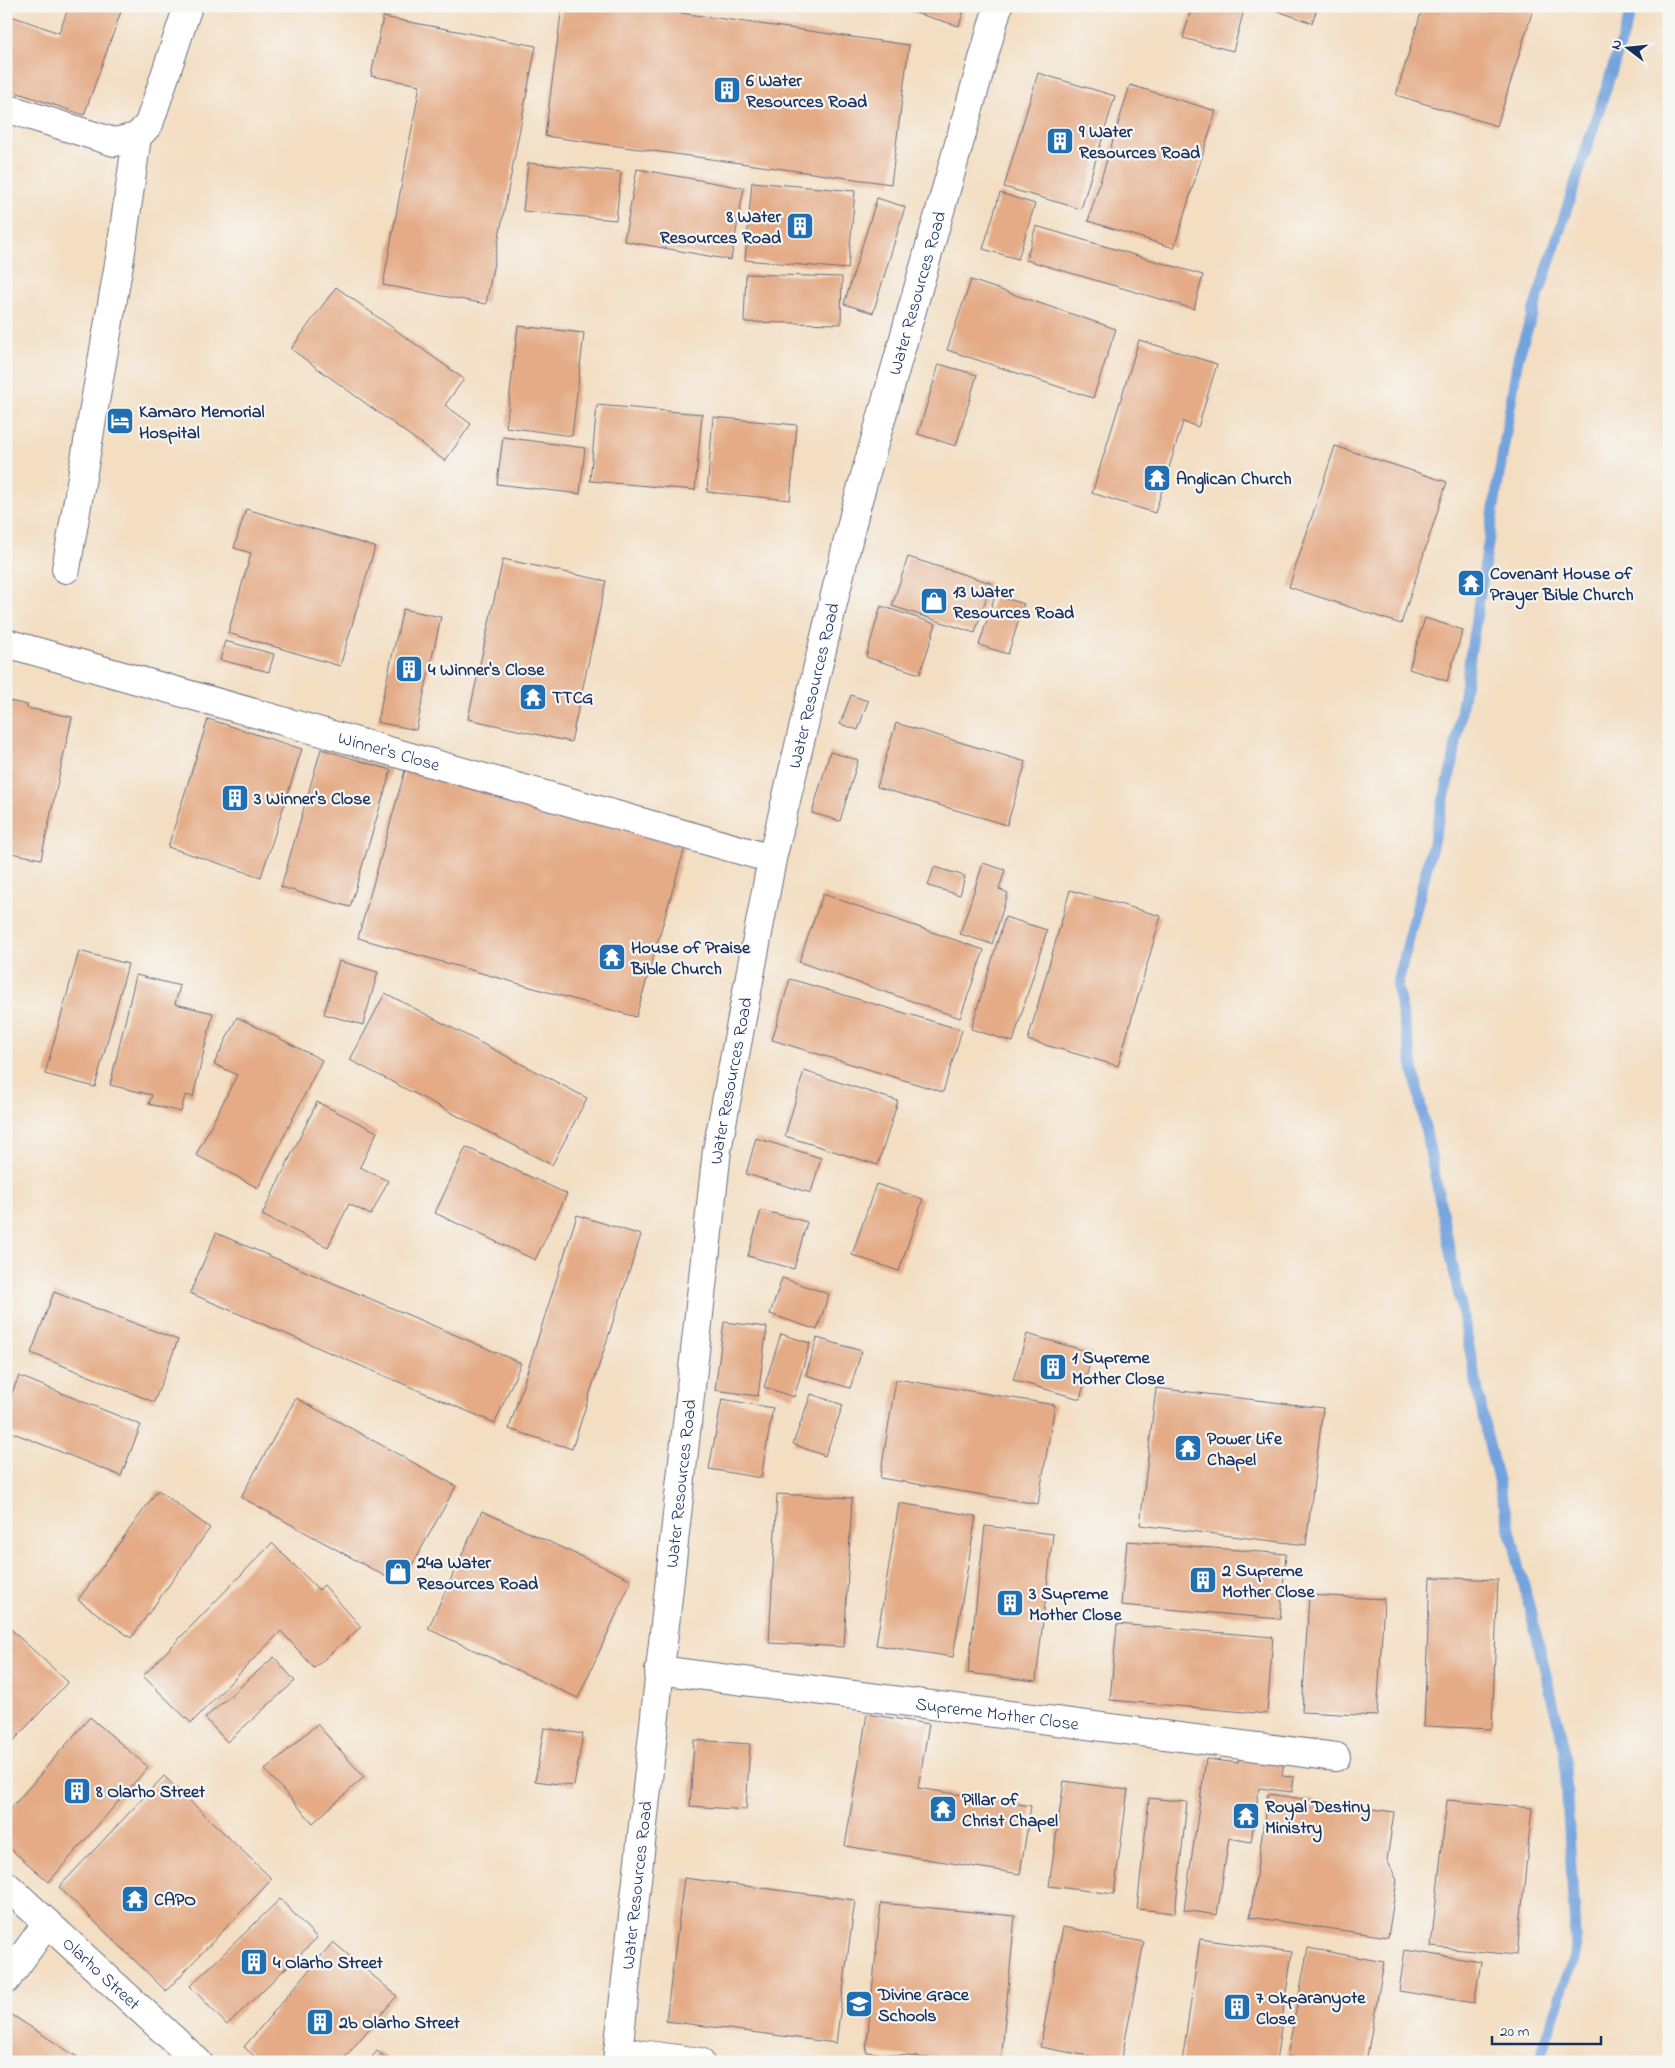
<svg xmlns="http://www.w3.org/2000/svg" width="1675" height="2068" font-family="'Indie Flower',sans-serif">
	<rect width="100%" height="100%" fill="#f6f6f2"/>
	<filter id="ink" filterUnits="userSpaceOnUse"><feTurbulence type="fractalNoise" baseFrequency=".02" numOctaves="2"/><feDisplacementMap in="SourceGraphic" scale="10" xChannelSelector="R" yChannelSelector="G"/><feConvolveMatrix kernelMatrix="1 2 1 2 8 2 1 2 1" color-interpolation-filters="sRGB"/></filter>
	<filter id="wash" filterUnits="userSpaceOnUse"><feTurbulence type="fractalNoise" baseFrequency=".0096" numOctaves="4" result="noise"/><feDisplacementMap in="SourceGraphic" scale="20" xChannelSelector="R" yChannelSelector="G"/><feGaussianBlur stdDeviation="1.12" result="paint"/><feColorMatrix in="noise" values="0 0 0 0 0 0 0 0 0 0 0 0 0 0 0 0 0 1.4 0 .05"/><feComposite in="paint" operator="in"/></filter>
	<g filter="url(#wash)">
		<rect width="100%" height="100%" fill="#f3dec2"/>
		<g fill="none" stroke-linecap="round" stroke-linejoin="round">
			<!-- stream -->
			<polyline stroke="#73a3dd" stroke-width="11" points="1538,2062 1576,1950 1564,1747 1487,1436 1397,987 1453,762 1518,358 1633,6"/>
		</g>
		<g id="blocks">
			<!-- building -->
			<g fill="#e4ab86">
				<polygon points="69,6 123,6 84,115 6,89 6,14 59,33"/>
				<polygon points="562,6 631,6 909,45 891,184 545,136"/>
				<polygon points="911,6 965,6 959,26 909,11"/>
				<polygon points="1192,6 1245,6 1233,51 1183,38"/>
				<polygon points="1263,6 1318,6 1312,23"/>
				<polygon points="1423,6 1534,6 1497,126 1396,95"/>
				<polygon points="383,17 536,46 486,304 383,285 420,85 371,76"/>
				<polygon points="1038,73 1115,96 1081,209 1004,187"/>
				<polygon points="1130,85 1216,111 1174,248 1088,221"/>
				<polygon points="528,163 621,172 616,220 523,211"/>
				<polygon points="637,169 744,188 731,260 624,241"/>
				<polygon points="752,182 855,191 848,269 745,260"/>
				<polygon points="1000,193 1035,204 1018,259 983,249"/>
				<polygon points="877,198 905,207 873,313 844,304"/>
				<polygon points="1036,226 1203,275 1194,309 1026,260"/>
				<polygon points="746,274 842,277 841,324 744,322"/>
				<polygon points="971,280 1116,329 1093,398 947,350"/>
				<polygon points="336,287 464,379 445,405 471,424 445,461 291,349"/>
				<polygon points="518,326 584,333 572,436 506,427"/>
				<polygon points="1139,340 1217,364 1198,427 1183,422 1155,513 1092,493"/>
				<polygon points="939,364 977,375 956,446 918,434"/>
				<polygon points="597,405 702,414 695,490 590,481"/>
				<polygon points="713,417 797,425 790,500 707,492"/>
				<polygon points="503,437 585,448 580,494 497,484"/>
				<polygon points="1335,446 1447,482 1401,624 1289,587"/>
				<polygon points="246,509 375,547 340,666 228,633 251,553 234,548"/>
				<polygon points="908,557 991,583 975,633 892,606"/>
				<polygon points="503,559 606,581 571,742 468,719"/>
				<polygon points="995,595 1024,604 1008,654 979,645"/>
				<polygon points="881,606 936,624 920,674 866,657"/>
				<polygon points="403,609 441,617 416,730 377,722"/>
				<polygon points="1425,618 1463,630 1447,681 1409,669"/>
				<polygon points="225,641 274,654 269,672 220,660"/>
				<polygon points="851,695 868,701 858,730 840,724"/>
				<polygon points="6,700 27,705 27,708 72,717 41,859 6,852"/>
				<polygon points="208,719 302,749 261,877 168,847"/>
				<polygon points="896,723 1026,762 1007,825 877,787"/>
				<polygon points="321,749 391,770 350,907 281,887"/>
				<polygon points="830,752 858,760 840,821 812,813"/>
				<polygon points="406,767 685,847 636,1017 358,938"/>
				<polygon points="983,863 1005,870 999,889 1008,893 992,944 960,934"/>
				<polygon points="934,867 965,876 960,895 928,886"/>
				<polygon points="1070,890 1161,916 1118,1066 1028,1040"/>
				<polygon points="823,894 984,950 960,1018 799,962"/>
				<polygon points="1005,917 1047,930 1013,1042 971,1029"/>
				<polygon points="79,951 128,964 95,1087 45,1074"/>
				<polygon points="339,961 378,972 363,1025 324,1014"/>
				<polygon points="136,975 180,986 175,1004 213,1013 193,1097 185,1095 181,1112 149,1104 152,1095 110,1085"/>
				<polygon points="790,979 962,1030 943,1092 772,1040"/>
				<polygon points="385,993 587,1098 552,1165 350,1060"/>
				<polygon points="237,1017 322,1060 258,1188 196,1155 237,1075 214,1064"/>
				<polygon points="804,1071 898,1101 878,1165 785,1136"/>
				<polygon points="317,1102 377,1132 360,1167 388,1181 371,1215 349,1204 328,1247 262,1215"/>
				<polygon points="756,1138 821,1158 811,1193 746,1174"/>
				<polygon points="466,1147 567,1194 535,1260 435,1213"/>
				<polygon points="876,1184 923,1199 899,1271 852,1255"/>
				<polygon points="761,1210 807,1222 794,1269 748,1256"/>
				<polygon points="577,1215 641,1235 572,1449 509,1429"/>
				<polygon points="216,1233 521,1363 495,1423 190,1293"/>
				<polygon points="782,1278 829,1294 817,1330 770,1314"/>
				<polygon points="54,1292 178,1340 154,1402 31,1353"/>
				<polygon points="724,1322 767,1327 758,1396 715,1390"/>
				<polygon points="781,1334 810,1343 794,1397 764,1387"/>
				<polygon points="1027,1334 1093,1353 1080,1399 1013,1380"/>
				<polygon points="817,1338 862,1351 850,1388 806,1375"/>
				<polygon points="19,1376 141,1425 121,1476 6,1430 6,1407"/>
				<polygon points="896,1379 1055,1405 1038,1504 880,1478"/>
				<polygon points="1156,1388 1323,1408 1306,1545 1140,1525"/>
				<polygon points="811,1394 843,1405 825,1456 793,1444"/>
				<polygon points="296,1398 456,1486 401,1585 241,1497"/>
				<polygon points="722,1399 773,1408 761,1478 709,1469"/>
				<polygon points="158,1490 210,1528 131,1638 78,1600"/>
				<polygon points="777,1494 852,1498 844,1647 769,1643"/>
				<polygon points="899,1503 976,1516 953,1657 876,1645"/>
				<polygon points="482,1511 632,1580 578,1698 428,1629"/>
				<polygon points="985,1526 1053,1534 1036,1681 968,1673"/>
				<polygon points="1127,1541 1286,1554 1280,1619 1121,1605"/>
				<polygon points="272,1543 319,1590 324,1585 361,1627 314,1668 281,1631 191,1723 143,1676"/>
				<polygon points="1430,1577 1498,1580 1492,1729 1424,1726"/>
				<polygon points="1309,1595 1384,1599 1377,1716 1302,1712"/>
				<polygon points="1117,1624 1273,1637 1267,1714 1110,1700"/>
				<polygon points="6,1625 68,1682 6,1749"/>
				<polygon points="274,1657 295,1681 227,1742 205,1718"/>
				<polygon points="867,1714 929,1724 918,1788 1031,1806 1020,1874 845,1846"/>
				<polygon points="90,1717 148,1767 49,1882 6,1845 6,1814"/>
				<polygon points="317,1724 364,1777 313,1823 265,1770"/>
				<polygon points="544,1728 583,1734 574,1786 535,1781"/>
				<polygon points="694,1740 750,1744 746,1810 690,1806"/>
				<polygon points="1239,1755 1284,1762 1282,1776 1294,1777 1292,1792 1259,1788 1251,1842 1229,1838 1217,1915 1184,1910 1206,1759 1238,1763"/>
				<polygon points="164,1776 272,1879 166,1991 59,1887"/>
				<polygon points="1064,1781 1128,1790 1114,1894 1049,1886"/>
				<polygon points="1268,1794 1394,1812 1387,1860 1397,1880 1388,1937 1250,1917"/>
				<polygon points="1149,1798 1187,1802 1175,1913 1137,1909"/>
				<polygon points="1447,1800 1532,1808 1517,1955 1431,1947"/>
				<polygon points="684,1878 855,1900 836,2043 666,2021"/>
				<polygon points="280,1899 317,1938 227,2025 190,1986"/>
				<polygon points="881,1903 1015,1916 1001,2062 969,2062 866,2052"/>
				<polygon points="1063,1927 1144,1942 1121,2062 1040,2047"/>
				<polygon points="1200,1939 1292,1952 1276,2062 1182,2062"/>
				<polygon points="333,1942 397,1996 341,2062 261,2062 244,2047"/>
				<polygon points="1308,1948 1384,1962 1366,2062 1316,2062 1287,2056"/>
				<polygon points="1405,1950 1481,1962 1474,2003 1399,1991"/>
				<polygon points="6,2011 77,2057 75,2062 6,2062"/>
				<polygon points="377,2051 391,2062 368,2062"/>
			</g>
		</g>
	</g>
	<g filter="url(#ink)">
		<use href="#blocks" fill-opacity="0" stroke="#676c81" stroke-width="1"/>
		<g fill="none" stroke-linecap="round" stroke-linejoin="round">
			<!-- minor casing -->
			<g stroke="#676c81" stroke-width="30">
				<g id="minor">
					<polyline points="6,108 114,142 137,137 149,124 188,6"/>
					<polyline points="66,569 120,258 137,137"/>
					<path id="s1" d="M 6,643 L 772,859"/>
					<path id="s2" d="M 659,1670 L 1336,1757"/>
					<path id="s3" d="M 6,1885 L 198,2062"/>
					<polyline points="6,1980 47,1923"/>
					<polyline points="618,2051 700,2062"/>
					<path id="s4" d="M 617,2062 L 717,1150 L 772,859 L 855,511 L 998,6"/>
				</g>
			</g>
			<!-- minor -->
			<use href="#minor" stroke="#fff" stroke-width="28"/>
		</g>
	</g>
	<!-- icons -->
	<defs>
		<g id="building-square" transform="scale(1.4375)"><rect x="-9" y="-9" width="18" height="18" rx="4" fill="#1f6fb2" stroke="#f6f6f2"/><path d="M-4-6H4V6H1V3H-1V6H-4ZM-2.5-4.3h1.7v1.8h-1.7ZM.8-4.3h1.7v1.8H.8ZM-2.5-1h1.7V.8h-1.7ZM.8-1h1.7V.8H.8Z" fill="#fff"/></g>
		<g id="hotel-square" transform="scale(1.4375)"><rect x="-9" y="-9" width="18" height="18" rx="4" fill="#1f6fb2" stroke="#f6f6f2"/><path d="M-6-4.5h1.5V1H6V5H4.5V3h-9V5H-6ZM-4 0a1.8 1.8 0 1 1 3.6 0ZM.5 0V-2.5h3Q6-2.5 6 0Z" fill="#fff"/></g>
		<g id="temple-square" transform="scale(1.4375)"><rect x="-9" y="-9" width="18" height="18" rx="4" fill="#1f6fb2" stroke="#f6f6f2"/><path d="M0-6L5-2H3V0L6.5 2.5H4V6H1.5V3h-3V6H-4V2.5H-6.5L-3 0V-2H-5Z" fill="#fff"/></g>
		<g id="shop-square" transform="scale(1.4375)"><rect x="-9" y="-9" width="18" height="18" rx="4" fill="#1f6fb2" stroke="#f6f6f2"/><path d="M-5-2.5h2.3a2.7 3.5 0 0 1 5.4 0H5L5.5 6h-11ZM-1.5-2.5h3a1.5 2.3 0 0 0-3 0Z" fill="#fff"/></g>
		<g id="school-square" transform="scale(1.4375)"><rect x="-9" y="-9" width="18" height="18" rx="4" fill="#1f6fb2" stroke="#f6f6f2"/><path d="M0-5L7-2L0 1L-7-2ZM-4 1L0 2.5L4 1V4Q0 6-4 4Z" fill="#fff"/></g>
	</defs>
	<g fill-rule="evenodd">
		<use href="#building-square" x="727" y="90"/>
		<use href="#building-square" x="1060" y="141"/>
		<use href="#building-square" x="800" y="226"/>
		<use href="#hotel-square" x="120" y="421"/>
		<use href="#temple-square" x="1157" y="478"/>
		<use href="#temple-square" x="1471" y="583"/>
		<use href="#shop-square" x="934" y="601"/>
		<use href="#building-square" x="409" y="669"/>
		<use href="#temple-square" x="533" y="697"/>
		<use href="#building-square" x="235" y="798"/>
		<use href="#temple-square" x="612" y="957"/>
		<use href="#building-square" x="1053" y="1367"/>
		<use href="#temple-square" x="1188" y="1448"/>
		<use href="#shop-square" x="398" y="1572"/>
		<use href="#building-square" x="1203" y="1580"/>
		<use href="#building-square" x="1010" y="1603"/>
		<use href="#building-square" x="77" y="1791"/>
		<use href="#temple-square" x="943" y="1809"/>
		<use href="#temple-square" x="1246" y="1816"/>
		<use href="#temple-square" x="135" y="1899"/>
		<use href="#building-square" x="254" y="1962"/>
		<use href="#school-square" x="859" y="2004"/>
		<use href="#building-square" x="1237" y="2007"/>
		<use href="#building-square" x="320" y="2022"/>
	</g>
	<g text-anchor="middle" stroke-width="4.5" stroke-linejoin="round" paint-order="stroke">
		<!-- poi labels -->
		<g font-size="18" font-weight="bold" fill="#1b2f5e" stroke="#f6f6f2" text-anchor="start">
			<text x="746" y="86">6 Water<tspan x="746" dy="21">Resources Road</tspan></text>
			<text x="1079" y="137">9 Water<tspan x="1079" dy="21">Resources Road</tspan></text>
			<text x="781" y="222" text-anchor="end">8 Water<tspan x="781" dy="21">Resources Road</tspan></text>
			<text x="139" y="417">Kamaro Memorial<tspan x="139" dy="21">Hospital</tspan></text>
			<text x="1176" y="484">Anglican Church</text>
			<text x="1490" y="579">Covenant House of<tspan x="1490" dy="21">Prayer Bible Church</tspan></text>
			<text x="953" y="597">13 Water<tspan x="953" dy="21">Resources Road</tspan></text>
			<text x="428" y="675">4 Winner's Close</text>
			<text x="552" y="703">TTCG</text>
			<text x="254" y="804">3 Winner's Close</text>
			<text x="631" y="953">House of Praise<tspan x="631" dy="21">Bible Church</tspan></text>
			<text x="1072" y="1363">1 Supreme<tspan x="1072" dy="21">Mother Close</tspan></text>
			<text x="1207" y="1444">Power Life<tspan x="1207" dy="21">Chapel</tspan></text>
			<text x="417" y="1568">24a Water<tspan x="417" dy="21">Resources Road</tspan></text>
			<text x="1222" y="1576">2 Supreme<tspan x="1222" dy="21">Mother Close</tspan></text>
			<text x="1029" y="1599">3 Supreme<tspan x="1029" dy="21">Mother Close</tspan></text>
			<text x="96" y="1797">8 Olarho Street</text>
			<text x="962" y="1805">Pillar of<tspan x="962" dy="21">Christ Chapel</tspan></text>
			<text x="1265" y="1812">Royal Destiny<tspan x="1265" dy="21">Ministry</tspan></text>
			<text x="154" y="1905">CAPO</text>
			<text x="273" y="1968">4 Olarho Street</text>
			<text x="878" y="2000">Divine Grace<tspan x="878" dy="21">Schools</tspan></text>
			<text x="1256" y="2003">7 Okparanyote<tspan x="1256" dy="21">Close</tspan></text>
			<text x="339" y="2028">2b Olarho Street</text>
		</g>
		<!-- street labels -->
		<g font-size="18" fill="#1b2f5e" stroke="#f6f6f2">
			<text dy="6" stroke="none"><textPath href="#s4" startOffset="1798">Water Resources Road</textPath></text>
			<text dy="6" stroke="none"><textPath href="#s4" startOffset="1392">Water Resources Road</textPath></text>
			<text dy="6" stroke="none"><textPath href="#s1" startOffset="398">Winner's Close</textPath></text>
			<text dy="6" stroke="none"><textPath href="#s4" startOffset="988">Water Resources Road</textPath></text>
			<text dy="6" stroke="none"><textPath href="#s4" startOffset="582">Water Resources Road</textPath></text>
			<text dy="6" stroke="none"><textPath href="#s2" startOffset="341">Supreme Mother Close</textPath></text>
			<text dy="6" stroke="none"><textPath href="#s4" startOffset="178">Water Resources Road</textPath></text>
			<text dy="6" stroke="none"><textPath href="#s3" startOffset="130">Olarho Street</textPath></text>
		</g>
	</g>
	<!-- margin -->
	<rect width="1675" height="2068" fill="none" stroke="#f6f6f2" stroke-width="25"/>
	<!-- north arrow -->
	<g transform="translate(1628 48) rotate(286)" stroke="#f6f6f2" stroke-width="4" paint-order="stroke">
	<path d="M0-4L9 19L0 12L-9 19Z" fill="#1b2f5e"/>
	<text y="-8" font-size="14" font-weight="bold" text-anchor="middle" fill="#1b2f5e">N</text>
	</g>
	<!-- scale -->
	<path d="M1492 2036v8h109v-8" fill="none" stroke="#1b2f5e" stroke-width="2.5"/>
	<text x="1500" y="2036" font-size="15" fill="#1b2f5e" stroke="#f6f6f2" stroke-width="4" paint-order="stroke">20 m</text>
</svg>
